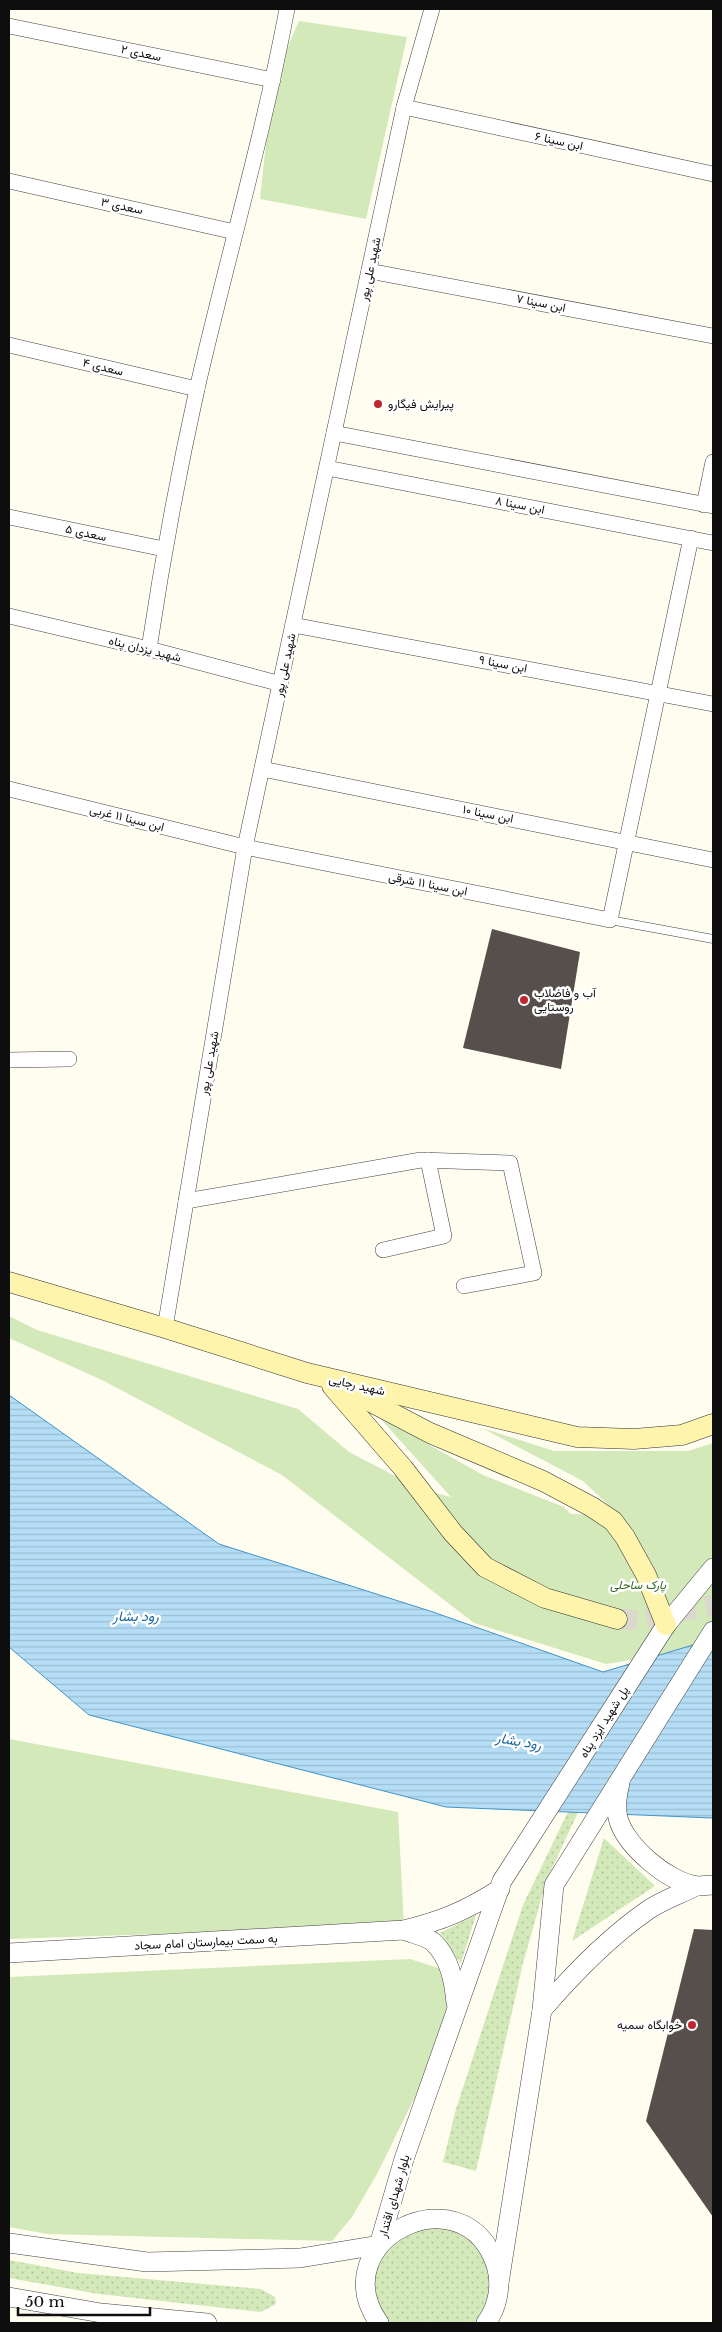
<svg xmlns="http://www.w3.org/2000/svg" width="722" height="2332" font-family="'Libre Baskerville',Vazirmatn,serif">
	<defs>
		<pattern id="grass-dots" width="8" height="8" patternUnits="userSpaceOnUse" patternTransform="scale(1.25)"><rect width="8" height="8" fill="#d3e9b9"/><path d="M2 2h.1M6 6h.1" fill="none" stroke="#b4c79e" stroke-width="1.8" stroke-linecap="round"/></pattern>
		<pattern id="water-rules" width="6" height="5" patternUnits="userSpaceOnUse" patternTransform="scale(1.25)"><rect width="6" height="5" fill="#b5def6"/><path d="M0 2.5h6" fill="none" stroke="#9abdd2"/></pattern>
	</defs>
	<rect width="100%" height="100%" fill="#fffcf0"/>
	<!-- grass -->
	<g fill="url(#grass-dots)">
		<polygon points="579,1789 588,1791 547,1879 523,1963 476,2171 443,2162 456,2109 523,1905"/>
		<polygon points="604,1838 655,1886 572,1941"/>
		<polygon points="476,1915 461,1963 461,1964 440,1933"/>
		<path d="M 439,2227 C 445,2229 452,2230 458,2233 C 494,2251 499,2293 476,2323 L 389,2323 C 364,2299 374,2253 402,2236 C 413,2229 426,2228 439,2227 Z"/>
		<polygon points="9,2260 78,2273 261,2289 275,2297 276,2304 261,2312 99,2294 9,2278"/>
	</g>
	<!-- park -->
	<g fill="#d3e9b9">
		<polygon points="299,21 407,37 366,219 260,199 273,80"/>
		<polygon points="9,1316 37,1330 298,1409 349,1452 420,1489 451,1497 378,1416 483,1475 564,1507 571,1514 609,1515 617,1513 583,1481 482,1428 554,1451 688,1451 713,1443 713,1647 606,1664 474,1623 282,1475 104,1381 9,1338"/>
		<polygon points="9,1739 398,1812 404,1926 9,1939"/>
		<polygon points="410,1959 473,1979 377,2174 352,2217 332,2241 47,2234 9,2227 9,1977"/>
	</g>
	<!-- water -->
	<polygon fill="url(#water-rules)" stroke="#3d94cc" points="9,1395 219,1544 433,1612 603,1672 713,1639 713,1818 446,1807 89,1715 9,1647"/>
	<!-- building -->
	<g fill="#574f4b">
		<polygon points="492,929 580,952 561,1069 463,1048"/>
		<polygon points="694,1929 713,1930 713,2217 646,2121"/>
	</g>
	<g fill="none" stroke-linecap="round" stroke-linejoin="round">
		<!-- secondary-tunnel -->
		<polyline stroke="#dbd8ce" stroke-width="20" stroke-dasharray="20 10" stroke-linecap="butt" points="617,1619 639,1620 713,1605"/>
		<!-- service casing -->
		<g stroke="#414141" stroke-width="9">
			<polyline id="service" points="610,920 713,939"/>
		</g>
		<!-- minor casing -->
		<g stroke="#414141" stroke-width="16">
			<g id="minor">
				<polyline points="9,26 273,80"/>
				<polyline points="404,107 713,174"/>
				<polyline points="9,181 235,232"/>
				<polyline points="369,271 713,336"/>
				<polyline points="9,345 197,389"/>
				<polyline points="334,433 713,506"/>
				<polyline points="327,468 713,543"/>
				<polyline points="704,505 713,462"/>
				<polyline points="9,517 164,549"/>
				<polyline points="9,616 149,649 281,684"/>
				<polyline points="293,625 713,704"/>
				<path d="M 149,649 C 162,562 178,475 197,389 C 226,262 263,137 287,9"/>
				<polyline points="262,769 713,860"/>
				<polyline points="9,789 245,847 610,920 691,538"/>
				<polyline points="9,1060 69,1059"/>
				<polyline points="186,1201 421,1160 510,1163 534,1273 464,1286"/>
				<polyline points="383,1250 444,1236 428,1160"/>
				<polyline points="165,1328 245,847 404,107 432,9"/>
			</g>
		</g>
		<!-- tertiary casing -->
		<g stroke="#414141" stroke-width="20">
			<g id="tertiary">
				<path d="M 620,1783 C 617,1795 615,1806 618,1818 C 625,1846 669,1883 698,1886 C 703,1886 708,1885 713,1885"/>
				<path d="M 404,1930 C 412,1934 426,1936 433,1942 C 450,1958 454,1981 456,2003"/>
				<path d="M 9,1953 L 404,1930 C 444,1920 465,1911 500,1889"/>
				<path d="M 542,2010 C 573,1974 609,1937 648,1910 C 663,1900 681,1894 696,1886"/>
				<polyline points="9,2243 147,2262 300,2258 379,2245 404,2159 502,1881 666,1625 713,1568"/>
				<polyline points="499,2283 542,2010 554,1885 713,1631"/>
				<polyline points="9,2297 101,2313 207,2323"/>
				<path d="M 379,2323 C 321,2240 464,2169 496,2265 C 502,2285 498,2307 486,2323"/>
			</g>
		</g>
		<!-- secondary casing -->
		<g stroke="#303030" stroke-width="21">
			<g id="secondary">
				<polyline points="9,1282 165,1328 307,1373 577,1437 634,1439 682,1435 713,1424"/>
				<polyline points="332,1386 403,1468 453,1533 485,1567 545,1598 617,1619"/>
				<polyline points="350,1391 430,1433 543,1481 592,1507 613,1521 625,1537 646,1575 666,1625"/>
			</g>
		</g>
		<!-- service -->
		<use href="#service" stroke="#fff" stroke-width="8"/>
		<!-- minor -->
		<use href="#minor" stroke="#fff" stroke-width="15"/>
		<!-- tertiary -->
		<use href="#tertiary" stroke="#fff" stroke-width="19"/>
		<!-- secondary -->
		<use href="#secondary" stroke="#fef4ac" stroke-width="20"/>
	</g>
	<!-- markers -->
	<g fill="#bd2730" stroke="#fff" stroke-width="2">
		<circle cx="378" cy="404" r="5"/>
		<circle cx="524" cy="1000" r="5"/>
		<circle cx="692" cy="2025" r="5"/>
	</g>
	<g text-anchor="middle" stroke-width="5" stroke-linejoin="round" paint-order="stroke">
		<!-- street labels -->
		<g font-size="12" fill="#0e0e0e" stroke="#fff">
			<text transform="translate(141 53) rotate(12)" y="4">سعدی ۲</text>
			<text transform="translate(559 141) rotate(12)" y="4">ابن سینا ۶</text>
			<text transform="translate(122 206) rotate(12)" y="4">سعدی ۳</text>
			<text transform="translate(370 269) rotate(-78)" y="4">شهید علی پور</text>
			<text transform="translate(541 303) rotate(11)" y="4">ابن سینا ۷</text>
			<text transform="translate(103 367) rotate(13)" y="4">سعدی ۴</text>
			<text transform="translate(520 505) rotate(11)" y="4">ابن سینا ۸</text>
			<text transform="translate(86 533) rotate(12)" y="4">سعدی ۵</text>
			<text transform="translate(145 649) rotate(14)" y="4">شهید یزدان پناه</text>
			<text transform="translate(503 664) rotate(11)" y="4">ابن سینا ۹</text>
			<text transform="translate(285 665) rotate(-78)" y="4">شهید علی پور</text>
			<text transform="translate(488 814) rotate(11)" y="4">ابن سینا ۱۰</text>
			<text transform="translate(127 818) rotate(14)" y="4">ابن سینا ۱۱ غربی</text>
			<text transform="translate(428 884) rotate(11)" y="4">ابن سینا ۱۱ شرقی</text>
			<text transform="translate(209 1063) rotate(-80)" y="4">شهید علی پور</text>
			<text transform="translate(357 1385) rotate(13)" y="4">شهید رجایی</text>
			<text transform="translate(604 1722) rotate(-58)" y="4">پل شهید ایزد پناه</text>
			<text transform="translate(206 1942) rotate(-3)" y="4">به سمت بیمارستان امام سجاد</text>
			<text transform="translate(394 2196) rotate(-74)" y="4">بلوار شهدای اقتدار</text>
		</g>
		<!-- poi labels -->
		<g font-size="12" fill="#0e0e0e" stroke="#fff" text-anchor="start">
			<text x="388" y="408">پیرایش فیگارو</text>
			<text x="534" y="997">آب و فاضلاب<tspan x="534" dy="14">روستایی</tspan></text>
			<text x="682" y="2029" text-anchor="end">خوابگاه سمیه</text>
		</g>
		<!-- park labels -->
		<g font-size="12" font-style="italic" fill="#2e661f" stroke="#fff">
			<text x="638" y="1589">پارک ساحلی</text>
		</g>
		<!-- water labels -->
		<g font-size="14" font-style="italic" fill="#18669f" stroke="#fff">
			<text x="136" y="1621">رود بشار</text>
			<text transform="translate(519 1741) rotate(10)" y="5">رود بشار</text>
		</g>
	</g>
	<!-- border -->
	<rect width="722" height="2332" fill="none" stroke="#0e0e0e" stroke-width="20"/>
	<!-- scale -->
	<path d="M18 2307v8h132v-8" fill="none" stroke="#0e0e0e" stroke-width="2.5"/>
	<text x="25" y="2307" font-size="15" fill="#0e0e0e" stroke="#ffffff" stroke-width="4" paint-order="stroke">50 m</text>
</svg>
